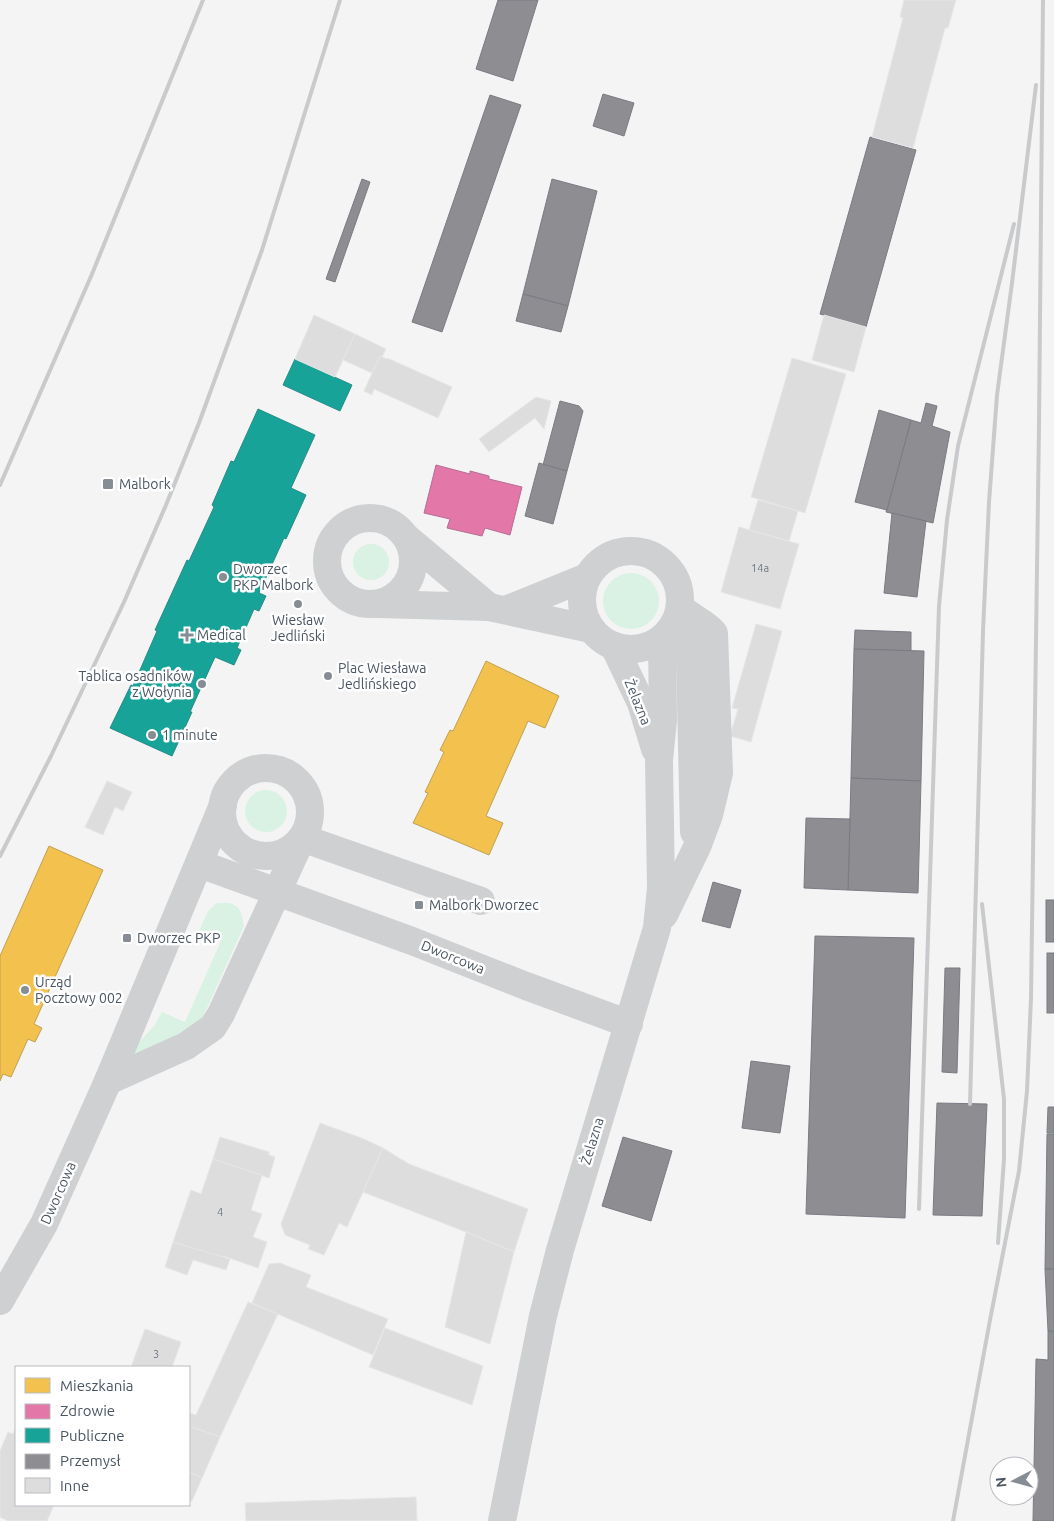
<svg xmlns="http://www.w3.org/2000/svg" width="1054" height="1521" font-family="Ubuntu,sans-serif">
	<rect width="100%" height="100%" fill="#f4f4f4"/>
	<!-- green -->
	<g fill="#d9f2e3">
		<circle cx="371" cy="562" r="18"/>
		<circle cx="631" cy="601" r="28"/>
		<circle cx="266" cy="811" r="21"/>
		<path d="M 217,903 C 238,901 241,908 244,926 L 202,1019 L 191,1031 L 134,1054 L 131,1051 L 155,1025 L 162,1012 L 185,1022 L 221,941 L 199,931 L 208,911 Z"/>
	</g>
	<!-- homes -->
	<g fill="#f2c14e" stroke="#c0a154">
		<polygon points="486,661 559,696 545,728 528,721 486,816 503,823 489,855 413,823 428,793 425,792 444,752 440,750 450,730 453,731"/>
		<polygon points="49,846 103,870 34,1024 42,1028 35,1042 28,1039 11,1077 3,1074 0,1081 0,956"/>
	</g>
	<!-- health -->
	<polygon fill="#e377a8" stroke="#b56d93" points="436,465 470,474 470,471 489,476 489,479 522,487 510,535 485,528 482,536 447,528 450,519 424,513"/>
	<!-- public -->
	<g fill="#17a398" stroke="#268c88">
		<polygon points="295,359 352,385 340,411 283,385"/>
		<polygon points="258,409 315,435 291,488 306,495 286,539 284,538 259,593 266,596 259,611 254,609 237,648 241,650 234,665 215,657 190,712 192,712 172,756 110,728 131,685 133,686 157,631 155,630 187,560 189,561 214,507 212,505 231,461 234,462"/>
	</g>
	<!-- industry -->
	<g fill="#8d8d92" stroke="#797c83">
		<polygon points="498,0 538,0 513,81 476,69"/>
		<polygon points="603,94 634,103 624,136 593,126"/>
		<polygon points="490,95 521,105 442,332 412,322"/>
		<polygon points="870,137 916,150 866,327 820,314"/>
		<polygon points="362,179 370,182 335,282 326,279"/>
		<polygon points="552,179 597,191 568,306 523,294"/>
		<polygon points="523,294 568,306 561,332 516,321"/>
		<polygon points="560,401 579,406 583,411 567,471 543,465"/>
		<polygon points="926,403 937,406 932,426 950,432 933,523 886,512 911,420 921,423"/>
		<polygon points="879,410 911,420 887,510 855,502"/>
		<polygon points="539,463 567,471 553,524 525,516"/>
		<polygon points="892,513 926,521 917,597 884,593"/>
		<polygon points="855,630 911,632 911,651 854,649"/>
		<polygon points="854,649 924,651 921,781 851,778"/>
		<polygon points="851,778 921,781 918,893 848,890"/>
		<polygon points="806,818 850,819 848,890 804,888"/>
		<polygon points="713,882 741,890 730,928 702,921"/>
		<rect x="1046" y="900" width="8" height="42"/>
		<polygon points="815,936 914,938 905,1218 806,1214"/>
		<rect x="1047" y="953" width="7" height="60"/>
		<polygon points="945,968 960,968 957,1073 942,1072"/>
		<polygon points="751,1061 790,1066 780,1133 742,1128"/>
		<polygon points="937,1103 987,1104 982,1216 933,1215"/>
		<polygon points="1048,1107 1054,1107 1054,1133 1047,1133"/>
		<polygon points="1047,1134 1054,1134 1054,1269 1045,1269"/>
		<polygon points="623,1137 672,1151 651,1221 602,1206"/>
		<polygon points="1045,1269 1054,1269 1054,1331 1048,1331"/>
		<polygon points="1048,1331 1054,1331 1054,1521 1033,1521 1036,1359 1048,1360"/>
	</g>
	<!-- building -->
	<g fill="#ddddde" stroke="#e5e6e7">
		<polygon points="904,0 956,0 948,28 945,28 913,148 872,137 903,18 900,17"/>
		<polygon points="314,315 355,334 335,377 295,359"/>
		<polygon points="824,315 866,327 854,372 812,360"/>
		<polygon points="355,334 386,349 382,357 380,356 372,373 343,360"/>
		<polygon points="380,356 387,359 387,358 452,387 438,418 374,389 372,395 364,391"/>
		<polygon points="792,358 846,374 805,513 751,497"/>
		<polygon points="536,397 551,401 544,429 535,418 489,452 479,439"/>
		<polygon points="758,500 798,511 789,541 749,530"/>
		<polygon points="739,527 799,544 780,609 721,592"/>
		<polygon points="756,624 782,631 751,742 730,736 738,709 732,708"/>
		<polygon points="107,781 132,792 123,811 115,807 103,835 85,827"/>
		<polygon points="320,1123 364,1139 383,1148 347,1227 339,1223 324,1255 308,1249 310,1245 285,1235 281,1224"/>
		<polygon points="220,1137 269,1152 269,1155 275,1157 269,1178 213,1159"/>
		<polygon points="383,1148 409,1164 528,1209 514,1252 466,1232 363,1192"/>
		<polygon points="213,1159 262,1175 251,1210 262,1214 253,1237 267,1242 258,1268 223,1256 222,1258 173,1242 191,1190 201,1194"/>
		<polygon points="466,1232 514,1252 490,1344 445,1327"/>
		<polygon points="173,1242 230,1259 226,1270 193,1260 187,1275 165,1267"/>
		<polygon points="280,1263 311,1275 306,1287 388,1319 373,1355 252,1303 269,1264"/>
		<polygon points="248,1302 278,1314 220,1437 189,1426 189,1413 196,1415"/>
		<polygon points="385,1328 483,1366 472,1405 369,1367"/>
		<polygon points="145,1329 181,1342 172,1367 131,1367"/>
		<polygon points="16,1426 16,1505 54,1505 47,1521 8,1521 0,1517 0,1451 8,1432 13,1434"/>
		<polygon points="189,1426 220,1437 202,1478 189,1472"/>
		<polygon points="189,1472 202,1478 192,1501 189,1500"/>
		<polygon points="416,1497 417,1521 246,1521 245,1503"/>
	</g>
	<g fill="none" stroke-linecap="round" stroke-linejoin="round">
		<!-- minor -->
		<g stroke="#ced0d2" stroke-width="28">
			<circle cx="370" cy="561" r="43"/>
			<polyline points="407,538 489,607"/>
			<circle cx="631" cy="600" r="49"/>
			<polyline points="378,604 489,607 591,629"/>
			<polyline points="508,609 587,577"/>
			<polyline points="689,616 694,832"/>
			<polyline points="614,646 641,703 655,749"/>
			<circle cx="266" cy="812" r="44"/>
			<polyline points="200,864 412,941 526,986 629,1024"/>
			<path d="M 664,915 L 697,847 L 709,815 L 719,773 L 714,633 C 705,622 691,618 680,607"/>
			<polyline points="108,1081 186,1046 213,1027 221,1014 302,838 481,901"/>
			<polyline points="0,1301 44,1224 108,1081 223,805"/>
			<polyline points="502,1521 543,1316 560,1250 657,928 661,888 659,760 663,720 662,638"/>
		</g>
		<!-- rail -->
		<g stroke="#c9cacc" stroke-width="4">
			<polyline points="0,485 92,274 203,0"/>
			<polyline points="0,856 51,756 124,602 166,505 199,423 262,250 340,0"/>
			<polyline points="982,904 1004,1099 1004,1159 998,1243"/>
			<polyline points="970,1104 983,631 989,502 997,395 1012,283 1036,85"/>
			<polyline points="919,1209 939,606 947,520 958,446 1014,224"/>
			<polyline points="953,1521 990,1320 1019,1171 1027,1091 1031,998 1039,426 1043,0"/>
		</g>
	</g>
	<!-- markers -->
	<g fill="#868d94" stroke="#fff" stroke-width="2">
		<rect x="102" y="478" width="12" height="12" rx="2.5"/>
		<circle cx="223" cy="577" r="5"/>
		<circle cx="298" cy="604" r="5"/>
		<path d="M184.5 627.5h5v5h5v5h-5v5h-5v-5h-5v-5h5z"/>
		<circle cx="328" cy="676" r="5"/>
		<circle cx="202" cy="684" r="5"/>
		<circle cx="152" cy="735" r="5"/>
		<rect x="414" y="900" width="10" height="10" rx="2.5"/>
		<rect x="122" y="933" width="10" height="10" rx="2.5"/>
		<circle cx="25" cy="990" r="5"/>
	</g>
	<g text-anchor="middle" stroke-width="5" stroke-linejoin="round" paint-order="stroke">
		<!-- number labels -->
		<g font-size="11" fill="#707881">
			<text x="760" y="572">14a</text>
			<text x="220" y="1216">4</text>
			<text x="156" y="1358">3</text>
		</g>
		<!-- poi labels -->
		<g font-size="14" fill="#4a5661" stroke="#fff" text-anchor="start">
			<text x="119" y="489">Malbork</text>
			<text x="233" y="574">Dworzec<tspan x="233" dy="16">PKP Malbork</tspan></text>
			<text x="298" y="625" text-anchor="middle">Wiesław<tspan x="298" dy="16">Jedliński</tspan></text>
			<text x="197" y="640">Medical</text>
			<text x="338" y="673">Plac Wiesława<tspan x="338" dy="16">Jedlińskiego</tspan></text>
			<text x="192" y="681" text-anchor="end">Tablica osadników<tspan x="192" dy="16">z Wołynia</tspan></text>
			<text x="162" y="740">1 minute</text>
			<text x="429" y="910">Malbork Dworzec</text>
			<text x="137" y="943">Dworzec PKP</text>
			<text x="35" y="987">Urząd<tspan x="35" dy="16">Pocztowy 002</tspan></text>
		</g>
		<!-- street labels -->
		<g font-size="14" fill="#4a5661" stroke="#fff">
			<text transform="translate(638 702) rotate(68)" y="5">Żelazna</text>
			<text transform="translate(453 957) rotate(22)" y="5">Dworcowa</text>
			<text transform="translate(592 1141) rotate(-73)" y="5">Żelazna</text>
			<text transform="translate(58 1193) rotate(-66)" y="5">Dworcowa</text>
		</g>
	</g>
	<!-- legend -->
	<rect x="15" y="1366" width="175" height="140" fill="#ffffff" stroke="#b7bbc0"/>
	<rect x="25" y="1378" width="25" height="15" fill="#f2c14e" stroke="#b7bbc0"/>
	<text x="60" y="1391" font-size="15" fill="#4a5661">Mieszkania</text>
	<rect x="25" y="1404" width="25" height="15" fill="#e377a8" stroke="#b7bbc0"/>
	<text x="60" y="1416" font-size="15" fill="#4a5661">Zdrowie</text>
	<rect x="25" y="1428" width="25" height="15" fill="#17a398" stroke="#b7bbc0"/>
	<text x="60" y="1441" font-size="15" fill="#4a5661">Publiczne</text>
	<rect x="25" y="1454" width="25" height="15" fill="#8d8d92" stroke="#b7bbc0"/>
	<text x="60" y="1466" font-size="15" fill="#4a5661">Przemysł</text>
	<rect x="25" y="1478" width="25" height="15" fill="#ddddde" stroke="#b7bbc0"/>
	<text x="60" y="1491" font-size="15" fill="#4a5661">Inne</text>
	<!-- north arrow -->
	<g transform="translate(1014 1481) rotate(264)"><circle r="24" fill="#ffffff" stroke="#b7bbc0"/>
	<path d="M0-4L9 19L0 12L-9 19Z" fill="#868d94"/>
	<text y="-8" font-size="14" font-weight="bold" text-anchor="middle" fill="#4a5661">N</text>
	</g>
</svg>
